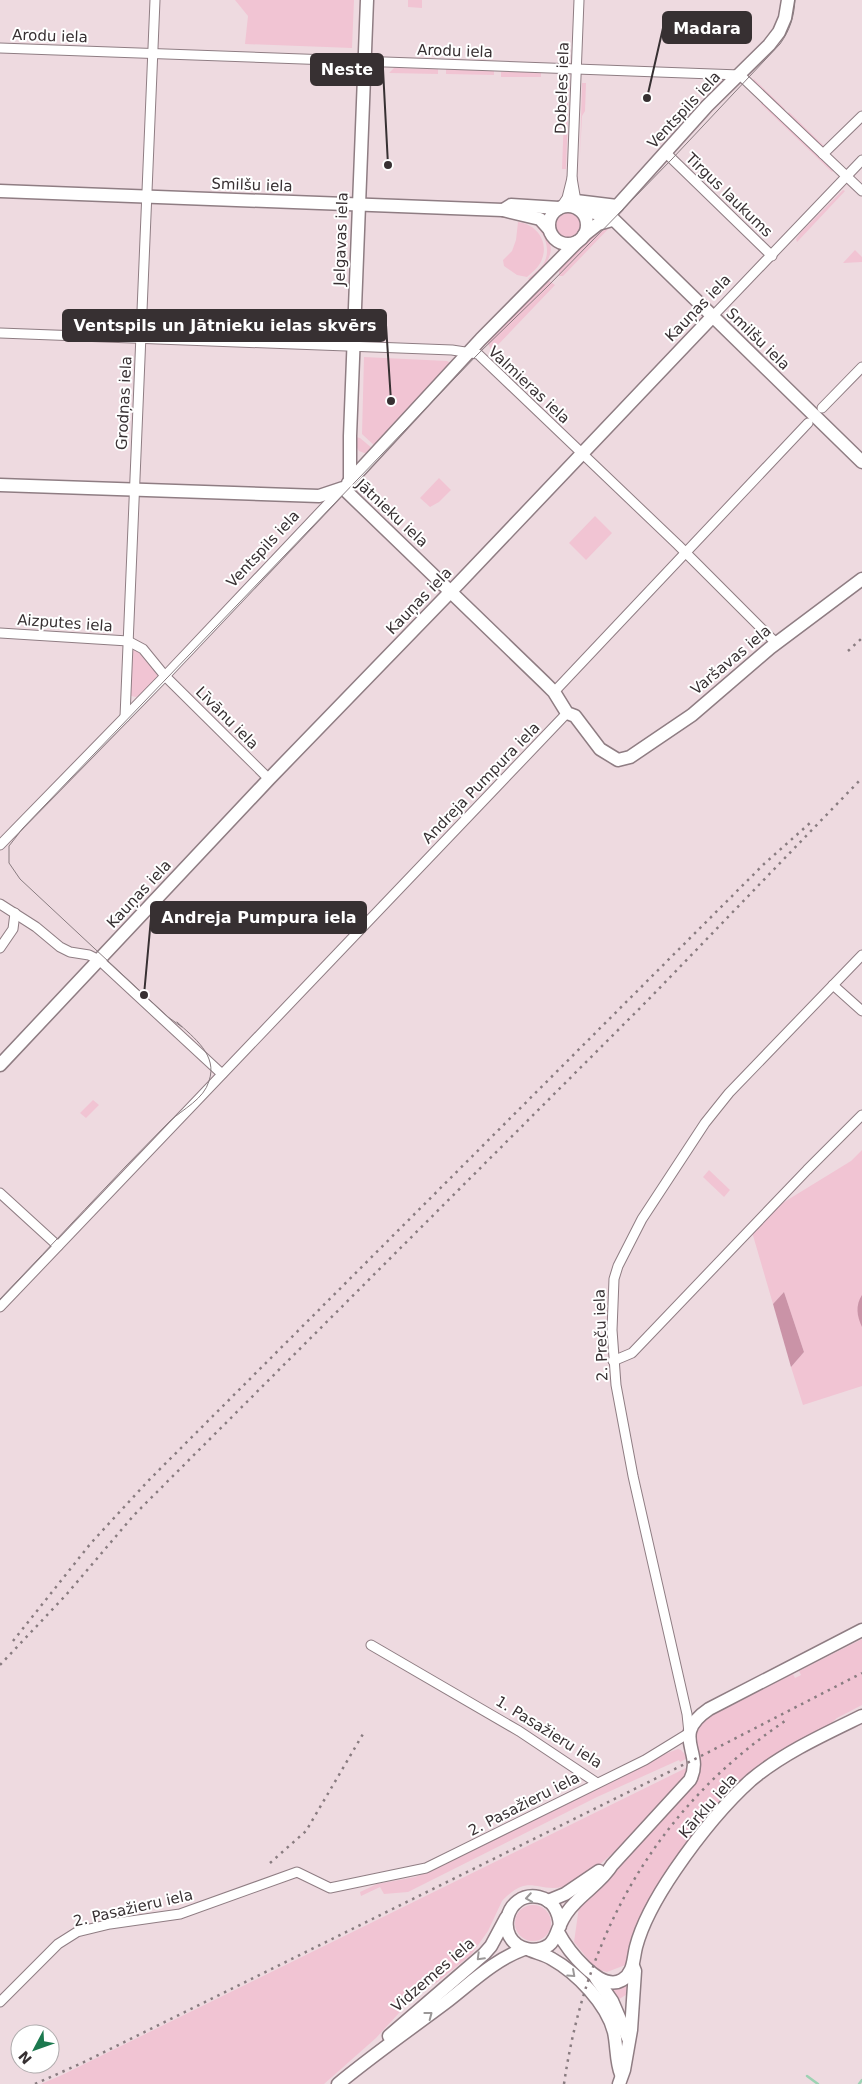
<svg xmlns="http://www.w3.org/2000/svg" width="862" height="2084" font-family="'DejaVu Sans',sans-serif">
	<rect width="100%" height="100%" fill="#eedae0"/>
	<!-- green -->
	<g fill="#f1c4d3">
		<polygon points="235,0 354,0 352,48 245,44 248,16"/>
		<polygon points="408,0 422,0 422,8 408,7"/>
		<polygon points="394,68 438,69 438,74 389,73"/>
		<polygon points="446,69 494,71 494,75 446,74"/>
		<rect x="501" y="72" width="40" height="5"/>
		<polygon points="754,79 785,109 784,111 753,80"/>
		<polygon points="566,82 569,82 568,109 564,109"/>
		<polygon points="582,83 586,83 585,111 582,116 580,156"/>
		<polygon points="763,102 833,171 832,172 761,104"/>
		<polygon points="789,112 825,147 824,149 787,114"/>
		<polygon points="564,115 568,115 566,169 562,169"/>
		<polygon points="843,190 845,191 797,242 796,239 801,232"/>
		<circle cx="568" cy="226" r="14"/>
		<path d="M 518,222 C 536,224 549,241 542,259 C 540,266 533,272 527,277 L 517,275 L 504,266 L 503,260 L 512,251 L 516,240 Z"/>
		<path d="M 531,222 C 542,227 541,227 547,237 C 558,254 543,268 530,280 L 528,279 C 534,273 542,268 545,261 C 551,246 543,230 531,222 Z"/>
		<polygon points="605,226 610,227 563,276 559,276 559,267 587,240"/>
		<polygon points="855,250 862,257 862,262 843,263"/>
		<polygon points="548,280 555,285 492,351 487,342"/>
		<polygon points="364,357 447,361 452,364 376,447 362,434"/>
		<polygon points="356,437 360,438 373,449 367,454 359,451 356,446"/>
		<polygon points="439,478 451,490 439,502 430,507 420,498"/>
		<polygon points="595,516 612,533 586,560 569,543"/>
		<path d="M 135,649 L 145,656 L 158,673 C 157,682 144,694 136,697 L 131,696 L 130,692 L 131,652 Z"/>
		<polygon points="93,1100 99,1105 86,1118 80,1113"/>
		<polygon points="862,1150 862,1386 803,1405 791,1367 804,1352 784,1292 773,1304 752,1232 776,1207 851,1161"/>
		<polygon points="709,1170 730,1190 724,1197 703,1177"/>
		<path d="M 862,1639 L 862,1705 L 837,1718 L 826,1728 L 750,1773 L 724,1798 L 689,1842 L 628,1964 L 607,1972 L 596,1969 L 574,1942 L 579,1907 L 577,1905 L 621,1865 L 699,1776 C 705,1752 682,1749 705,1719 L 793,1674 L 795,1678 L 801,1675 L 799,1671 Z"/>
		<polygon points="678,1749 681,1750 688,1758 680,1762 679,1760 597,1797 408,1892 384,1894 380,1887 361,1896 360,1892 377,1884 415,1877 436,1869 657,1757"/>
		<path d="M 690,1766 L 685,1777 C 646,1821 615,1857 565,1891 L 562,1887 C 535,1892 529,1873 502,1901 L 488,1931 L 471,1955 L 436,1983 L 423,1987 L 406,2002 L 399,2013 L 376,2038 L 324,2084 L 41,2084 L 62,2075 Z"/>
		<circle cx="533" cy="1923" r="18"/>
		<polygon points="630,1978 629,1993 616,2001 606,1986"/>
	</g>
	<!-- forest -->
	<g fill="#ca93a7">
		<polygon points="784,1292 804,1352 791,1367 773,1304"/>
		<path d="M 862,1295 L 862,1327 C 857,1316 855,1306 862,1295 Z"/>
	</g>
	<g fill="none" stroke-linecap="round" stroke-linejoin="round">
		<!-- stream -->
		<g stroke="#9dd2b3" stroke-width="2.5">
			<polyline points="807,2076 818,2084"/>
			<polyline points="859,2084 862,2080"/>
		</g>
		<!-- street casing -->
		<g stroke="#8f7d83" stroke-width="11">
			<g id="street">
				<polyline points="0,48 740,75 862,191"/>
				<polyline points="666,153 772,256"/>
				<polyline points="823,154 862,116"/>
				<polyline points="572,178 577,207"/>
				<polyline points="561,207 567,198 572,178 579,0"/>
				<polyline points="712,317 862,160"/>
				<polyline points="0,333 452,350 478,354 678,545 776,643"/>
				<polyline points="822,408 862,367"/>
				<polyline points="0,633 128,641 143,649 165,676 269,779"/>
				<polyline points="554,692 808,423"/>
				<polyline points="125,717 155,0"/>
				<polyline points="0,845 165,676 341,490"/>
				<polyline points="0,904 36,927 60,947 70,952 89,955 99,960 222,1074"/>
				<polyline points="0,948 13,929 15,913"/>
				<polyline points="833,985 862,1011"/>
				<polyline points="0,1193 58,1246"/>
				<polyline points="0,1307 567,713"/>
				<polyline points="613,1361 632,1353 807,1170 862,1115"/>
				<polyline points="371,1645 519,1731 597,1783"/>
				<polyline points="0,2002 58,1944 77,1932 110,1924 180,1914 297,1872 330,1888 426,1868 645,1760 689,1733 687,1714 633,1476 616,1385 612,1330 614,1279 618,1266 642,1219 705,1123 729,1093 862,955"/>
			</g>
		</g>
		<!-- secondary casing -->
		<g stroke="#8f7d83" stroke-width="15">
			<g id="secondary">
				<polyline points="0,191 503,210 540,219 549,229"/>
				<polyline points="576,201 617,206"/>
				<circle cx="568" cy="225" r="19"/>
				<polyline points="503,210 511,205 559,208"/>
				<polyline points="582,211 609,215"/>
				<polyline points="609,215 862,462"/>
				<polyline points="609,215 707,106 769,45 779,32 785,18 788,0"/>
				<polyline points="584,235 598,224 612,220"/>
				<polyline points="350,480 350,436 367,0"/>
				<polyline points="348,483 481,339 577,242"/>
				<polyline points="0,485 319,496 343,488 544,682 554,692 567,713 575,716 600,749 618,760 630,757 692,715 770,648 862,579"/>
				<polyline points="0,1065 269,779 459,583 712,317"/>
				<polyline points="548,1901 565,1894 599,1871"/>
				<path d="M 560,1926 C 559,1912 553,1900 539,1897 C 505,1890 493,1941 527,1949 C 535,1951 543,1949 549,1945 C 556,1939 556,1933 560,1925 C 563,1918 569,1909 575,1903 C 587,1890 603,1880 612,1865 L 690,1780 C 705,1752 669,1736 709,1709 L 862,1630"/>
				<path d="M 558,1932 C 567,1949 600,1993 622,1980 C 634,1973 633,1959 636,1947 C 643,1920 660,1892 675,1870 C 697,1838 722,1806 751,1780 C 783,1753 825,1734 862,1716"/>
				<path d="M 530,1950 C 537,1953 546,1955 552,1959 C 577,1973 607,2004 614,2032 C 617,2045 616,2063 621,2074"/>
				<polyline points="596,1978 612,2001 628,2038"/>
				<polyline points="389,2036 484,1954 491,1946 506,1918"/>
				<path d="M 338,2084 C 373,2055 409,2030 445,2003 C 471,1983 494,1960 524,1949"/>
				<polyline points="619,2084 624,2070 631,2030 635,1971 633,1966"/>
			</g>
		</g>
		<!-- street -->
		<use href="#street" stroke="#fff" stroke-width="9"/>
		<!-- secondary -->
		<use href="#secondary" stroke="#fff" stroke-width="12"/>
		<!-- tram -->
		<g stroke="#897c80" stroke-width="1">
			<path d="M 182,1027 L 168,1017 L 20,879 L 9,863 L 9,846 L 23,828 L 478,354 L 548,286 L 672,159 L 780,44 C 790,30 794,17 795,0"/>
			<path d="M 0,1299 C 57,1240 112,1179 170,1121 C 183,1109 204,1099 209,1081 C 218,1055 194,1038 177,1022"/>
		</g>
		<!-- rail -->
		<g stroke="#897c80" stroke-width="2.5" stroke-dasharray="2.5 5" stroke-linecap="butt">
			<polyline points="848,651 862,638"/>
			<polyline points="13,1641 91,1543 149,1480 764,864 810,823"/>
			<polyline points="0,1665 66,1595 134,1515 648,1000 862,778"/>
			<polyline points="270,1863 306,1831 363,1734"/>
			<polyline points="35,2084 82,2063 703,1755 862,1673"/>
			<path d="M 564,2084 C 586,1932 659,1805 788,1719"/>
		</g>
	</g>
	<!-- one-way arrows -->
	<defs><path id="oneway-chevron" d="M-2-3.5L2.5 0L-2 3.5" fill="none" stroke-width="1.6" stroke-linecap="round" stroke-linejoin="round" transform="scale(1.25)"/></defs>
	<g stroke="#9b9898">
		<use href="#oneway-chevron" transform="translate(529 1898) rotate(171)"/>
		<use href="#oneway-chevron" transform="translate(480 1957) rotate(135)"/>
		<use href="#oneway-chevron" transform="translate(572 1974) rotate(42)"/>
		<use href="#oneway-chevron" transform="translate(429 2015) rotate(-37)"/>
	</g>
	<g text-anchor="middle" stroke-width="4" stroke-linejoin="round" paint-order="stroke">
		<!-- street labels -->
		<g font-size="15" fill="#373032" stroke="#fff">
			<text transform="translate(50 36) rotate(2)" y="5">Arodu iela</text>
			<text transform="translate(455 51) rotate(2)" y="5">Arodu iela</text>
			<text transform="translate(562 88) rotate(-88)" y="5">Dobeles iela</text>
			<text transform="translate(684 110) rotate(-47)" y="5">Ventspils iela</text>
			<text transform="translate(252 185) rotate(2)" y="5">Smilšu iela</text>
			<text transform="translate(729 195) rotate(44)" y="5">Tirgus laukums</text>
			<text transform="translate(341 239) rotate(-88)" y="5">Jelgavas iela</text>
			<text transform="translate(698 308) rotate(-46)" y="5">Kauņas iela</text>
			<text transform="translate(758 339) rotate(44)" y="5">Smilšu iela</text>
			<text transform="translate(529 385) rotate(43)" y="5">Valmieras iela</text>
			<text transform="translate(124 403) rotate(-87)" y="5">Grodņas iela</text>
			<text transform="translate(392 513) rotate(43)" y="5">Jātnieku iela</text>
			<text transform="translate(263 549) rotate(-47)" y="5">Ventspils iela</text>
			<text transform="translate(419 601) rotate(-46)" y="5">Kauņas iela</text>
			<text transform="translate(65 623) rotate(4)" y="5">Aizputes iela</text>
			<text transform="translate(731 660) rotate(-40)" y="5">Varšavas iela</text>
			<text transform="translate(227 718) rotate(45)" y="5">Līvānu iela</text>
			<text transform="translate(481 783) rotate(-46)" y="5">Andreja Pumpura iela</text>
			<text transform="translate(139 894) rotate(-47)" y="5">Kauņas iela</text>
			<text transform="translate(601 1335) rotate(-92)" y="5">2. Preču iela</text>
			<text transform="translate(549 1732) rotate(32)" y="5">1. Pasažieru iela</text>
			<text transform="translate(524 1804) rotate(-27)" y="5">2. Pasažieru iela</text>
			<text transform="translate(708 1806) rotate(-49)" y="5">Kārklu iela</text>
			<text transform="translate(133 1908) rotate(-13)" y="5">2. Pasažieru iela</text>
			<text transform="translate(433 1975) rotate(-41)" y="5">Vidzemes iela</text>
		</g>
	</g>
	<!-- callouts -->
	<path fill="none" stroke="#373032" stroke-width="2" d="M647 98L663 28M388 165L383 69M391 401L386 325M144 995L151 918"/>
	<g fill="#373032" stroke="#fff" stroke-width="2">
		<circle cx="647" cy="98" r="5"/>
		<circle cx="388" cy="165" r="5"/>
		<circle cx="391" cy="401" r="5"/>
		<circle cx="144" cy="995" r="5"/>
	</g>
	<g fill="#373032" stroke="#373032" stroke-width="2">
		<rect x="663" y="12" width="88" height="31" rx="5"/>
		<rect x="311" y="54" width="72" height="31" rx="5"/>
		<rect x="63" y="310" width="323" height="31" rx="5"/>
		<rect x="151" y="902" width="215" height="31" rx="5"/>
	</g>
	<g font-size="16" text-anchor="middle" font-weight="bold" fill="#fff">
		<text x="707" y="34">Madara</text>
		<text x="347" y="75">Neste</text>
		<text x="225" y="331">Ventspils un Jātnieku ielas skvērs</text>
		<text x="259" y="923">Andreja Pumpura iela</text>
	</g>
	<!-- north arrow -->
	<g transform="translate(35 2049) rotate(229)"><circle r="24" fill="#ffffff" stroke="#afacad"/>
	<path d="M0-4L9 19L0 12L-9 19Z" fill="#1c794f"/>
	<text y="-8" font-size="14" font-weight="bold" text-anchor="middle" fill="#373032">N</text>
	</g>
</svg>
